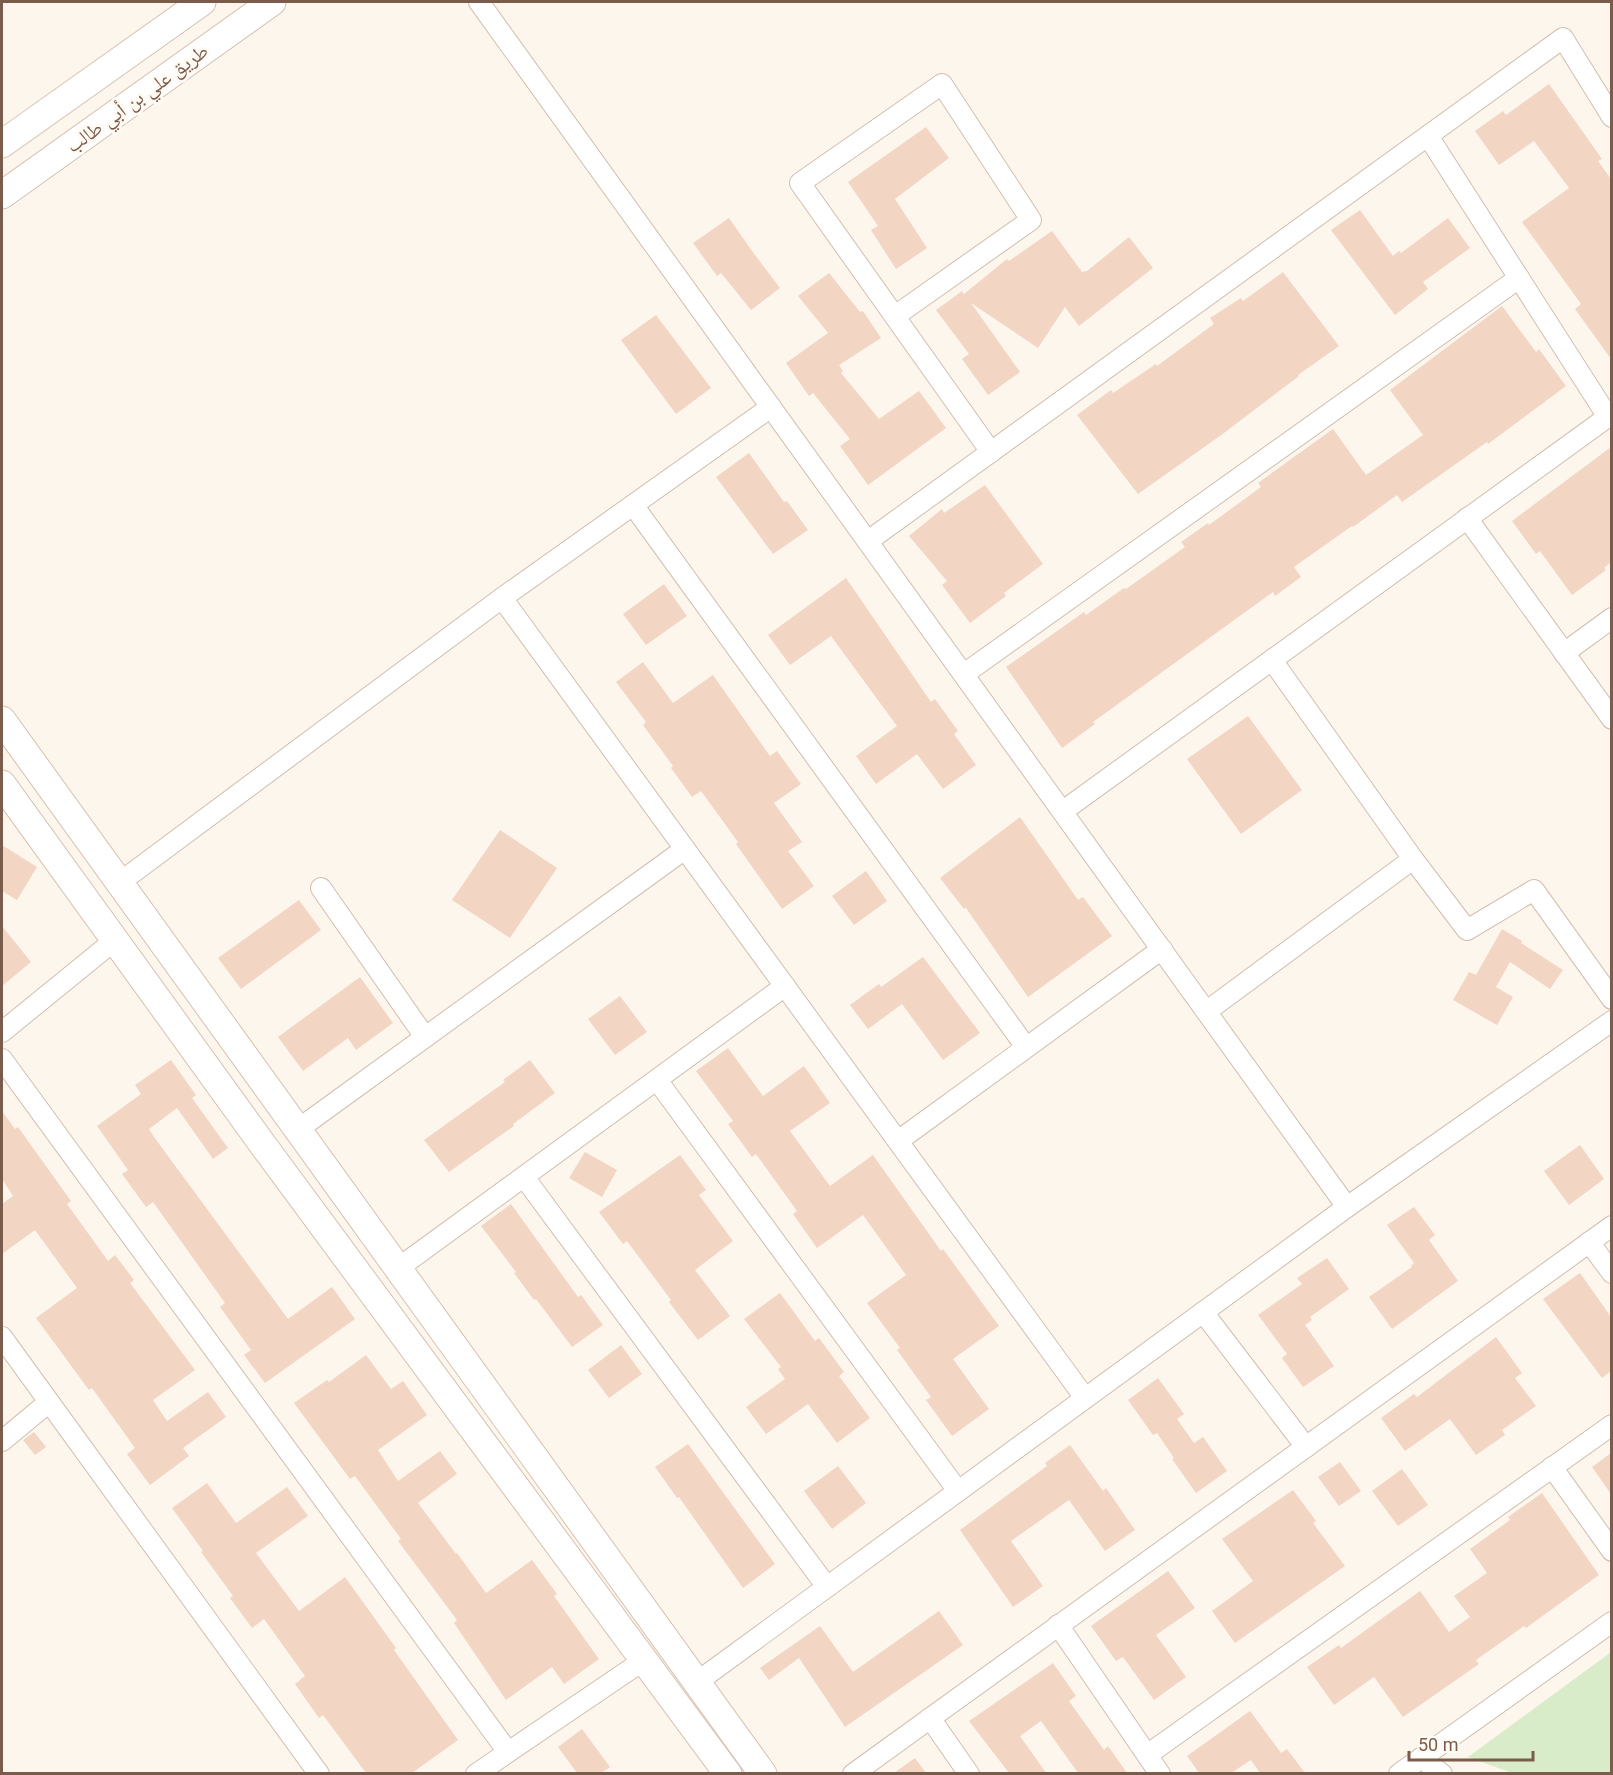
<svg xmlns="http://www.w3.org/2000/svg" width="1613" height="1775" font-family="Roboto,'Noto Naskh Arabic',sans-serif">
	<rect width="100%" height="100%" fill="#fdf6ec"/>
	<!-- green -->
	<polygon fill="#d8ecc9" points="1611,1652 1611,1773 1512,1773 1468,1757"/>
	<!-- building -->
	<g fill="#f3d5c3">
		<polygon points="1549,84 1602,159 1598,161 1611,179 1611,359 1575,309 1581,304 1522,222 1569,188 1534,141 1499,165 1475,131 1503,111 1506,115"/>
		<polygon points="926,127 949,158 895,199 927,248 896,269 871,230 878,226 848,182"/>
		<polygon points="1360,210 1393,256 1399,251 1401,253 1448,218 1470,248 1423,282 1428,289 1395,315 1331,230"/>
		<polygon points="729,218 752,251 780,288 751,310 721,273 717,276 693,243"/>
		<polygon points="1052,231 1082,272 1087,271 1129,237 1153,268 1079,326 1065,307 1038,348 971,303 1020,372 988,395 962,359 969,354 936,310 962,291 964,294 1007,259 1009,261"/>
		<polygon points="1283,272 1339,346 1298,375 1299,376 1224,433 1138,494 1077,415 1111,390 1113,393 1156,364 1157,366 1214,324 1210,318 1241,298 1243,301"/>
		<polygon points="829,273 860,312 863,311 881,338 839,365 843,371 841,373 879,419 919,391 946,428 868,485 840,446 850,439 813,393 809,396 786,363 828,333 798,296"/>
		<polygon points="1502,306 1536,352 1539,349 1566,386 1488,444 1487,442 1402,502 1397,495 1353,527 1352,526 1294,567 1301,577 1275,596 1273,592 1093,722 1095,724 1062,748 1006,667 1084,612 1086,615 1124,588 1126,589 1185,547 1181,542 1208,523 1209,525 1261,487 1258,483 1333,429 1366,475 1423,435 1390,390"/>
		<polygon points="656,315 711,388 676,414 621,340"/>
		<polygon points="1611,447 1611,562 1604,568 1606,570 1572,595 1540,551 1536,554 1512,521"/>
		<polygon points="749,453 784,502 787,501 808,530 773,554 716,477"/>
		<polygon points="985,485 1043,564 1004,593 1006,596 970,623 942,585 947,581 909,536 942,509 944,513"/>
		<polygon points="846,578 931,702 935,699 958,731 954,734 976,765 943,789 917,754 876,784 856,756 897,726 831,636 790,665 768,635"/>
		<polygon points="664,584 687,616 646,645 623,614"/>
		<polygon points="643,662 673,703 713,675 770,756 777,751 801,784 774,803 802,842 788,851 814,886 782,909 736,844 738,842 701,791 692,797 671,768 673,766 643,725 646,722 616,682"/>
		<polygon points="1248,716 1302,790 1241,834 1187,759"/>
		<polygon points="1020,817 1078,900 1083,897 1112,936 1028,997 966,908 964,909 940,878"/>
		<polygon points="500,830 557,868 510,938 452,900"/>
		<polygon points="2,845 37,867 17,900 2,891"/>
		<polygon points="866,871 887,901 854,925 832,896"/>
		<polygon points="299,900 321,930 241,989 218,958"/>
		<polygon points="2,926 31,962 2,986"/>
		<polygon points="1502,929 1522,941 1521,943 1563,970 1550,989 1510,962 1496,987 1513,997 1497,1025 1453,1000 1469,972 1476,975"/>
		<polygon points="923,957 980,1033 943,1060 902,1004 868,1029 850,1005 879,984 881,987"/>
		<polygon points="360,977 393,1023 356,1050 348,1038 303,1071 278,1037"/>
		<polygon points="620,996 647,1032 615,1055 588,1019"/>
		<polygon points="728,1048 763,1096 804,1066 830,1103 790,1131 830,1186 873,1155 941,1251 943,1249 999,1326 953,1359 989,1409 952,1436 926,1400 931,1397 897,1350 900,1348 867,1303 906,1275 863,1215 817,1248 793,1214 797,1211 756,1154 752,1157 728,1124 733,1121 696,1071"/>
		<polygon points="171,1060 196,1095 192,1098 228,1148 213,1159 177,1108 149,1129 154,1137 288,1319 332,1287 355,1319 265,1383 244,1355 251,1350 220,1307 225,1303 153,1202 146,1207 122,1174 128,1170 97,1126 141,1094 135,1085"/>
		<polygon points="530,1060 555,1093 513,1124 514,1126 449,1172 424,1140 505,1082 503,1080"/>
		<polygon points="2,1111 15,1129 18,1127 71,1201 67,1204 108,1261 115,1255 134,1280 130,1283 195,1370 153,1400 167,1421 208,1392 226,1417 183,1448 189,1456 150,1485 127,1454 135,1448 92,1388 89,1390 36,1318 77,1288 35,1230 2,1254 2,1204 13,1196 2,1179"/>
		<polygon points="1580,1145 1604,1179 1569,1205 1544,1171"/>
		<polygon points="585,1152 617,1170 602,1197 569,1178"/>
		<polygon points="680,1155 706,1190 699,1195 733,1241 695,1270 730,1316 698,1340 669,1302 671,1300 627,1241 623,1244 599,1212"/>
		<polygon points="511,1204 578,1297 581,1295 603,1325 572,1347 536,1299 534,1300 514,1273 516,1272 481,1226"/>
		<polygon points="1414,1207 1435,1235 1429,1240 1458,1281 1392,1329 1369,1297 1412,1267 1411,1266 1414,1263 1387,1225"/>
		<polygon points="1327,1258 1349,1289 1310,1317 1312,1320 1305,1325 1334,1366 1303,1387 1282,1358 1287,1354 1258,1315 1302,1284 1297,1278"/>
		<polygon points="1580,1273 1611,1317 1611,1371 1602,1378 1543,1299"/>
		<polygon points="780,1293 815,1341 819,1338 844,1372 839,1376 870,1418 837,1443 808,1404 766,1434 746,1407 785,1379 778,1369 781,1367 744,1319"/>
		<polygon points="1496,1337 1522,1373 1515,1378 1536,1406 1502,1430 1505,1435 1476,1455 1450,1419 1405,1451 1381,1418 1414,1394 1417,1397"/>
		<polygon points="621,1345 642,1374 609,1398 588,1370"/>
		<polygon points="366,1355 391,1389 403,1381 427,1415 378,1450 398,1481 440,1451 457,1474 418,1503 456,1554 457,1553 486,1593 532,1560 557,1594 554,1596 599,1659 564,1684 552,1667 506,1700 454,1623 457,1620 398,1541 401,1539 355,1476 350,1479 294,1403 327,1380 329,1382"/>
		<polygon points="1158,1378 1184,1414 1177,1419 1194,1443 1203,1437 1227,1471 1196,1493 1172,1459 1174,1458 1157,1433 1153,1435 1128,1400"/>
		<polygon points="34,1432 46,1447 35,1455 23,1440"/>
		<polygon points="688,1444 775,1564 743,1588 679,1497 677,1498 655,1467"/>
		<polygon points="1070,1445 1103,1491 1106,1488 1135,1530 1105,1551 1069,1500 1011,1541 1043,1586 1013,1607 960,1530 1047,1466 1045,1463"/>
		<polygon points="1611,1453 1611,1494 1592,1467"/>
		<polygon points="1340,1462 1361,1491 1339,1506 1318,1477"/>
		<polygon points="838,1466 866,1503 832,1529 804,1491"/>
		<polygon points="1402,1469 1428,1505 1398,1526 1372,1491"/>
		<polygon points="207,1483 236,1523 287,1487 308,1516 256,1553 299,1611 345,1577 396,1648 394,1650 458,1740 412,1773 366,1773 323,1715 319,1718 295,1684 305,1676 264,1619 252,1628 230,1598 233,1596 201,1552 203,1551 172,1508"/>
		<polygon points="1293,1490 1316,1521 1313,1523 1345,1566 1235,1643 1212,1611 1253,1581 1222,1539"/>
		<polygon points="1542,1493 1599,1575 1526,1628 1524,1626 1476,1660 1479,1664 1403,1717 1374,1677 1334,1705 1307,1667 1339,1645 1341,1648 1420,1591 1449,1632 1470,1617 1454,1596 1487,1573 1470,1549 1510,1520 1508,1517"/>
		<polygon points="1168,1571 1195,1608 1156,1635 1186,1677 1154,1700 1123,1657 1116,1661 1091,1626"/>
		<polygon points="939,1611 963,1645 845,1727 799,1658 769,1680 760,1668 820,1626 853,1672"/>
		<polygon points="1053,1663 1076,1696 1069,1701 1104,1750 1108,1746 1127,1773 1078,1773 1041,1721 1020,1736 1046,1773 1009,1773 969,1721"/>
		<polygon points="1250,1711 1281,1753 1287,1749 1305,1773 1260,1773 1251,1760 1231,1773 1199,1773 1187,1756"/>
		<polygon points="582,1729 610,1767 601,1773 577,1773 558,1747"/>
		<polygon points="915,1758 926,1773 894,1773"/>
	</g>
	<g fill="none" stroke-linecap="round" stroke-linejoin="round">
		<!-- street casing -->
		<g stroke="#d1beb0" stroke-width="22">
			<g id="street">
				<polyline points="479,2 1347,1207"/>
				<polyline points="1428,136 1608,417"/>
				<polyline points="895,316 1031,220 942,84 800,183 991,452"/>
				<polyline points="771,407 502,598 1085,1398"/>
				<polyline points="633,505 1026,1047"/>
				<polyline points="1467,518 1612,719"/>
				<polyline points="868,541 1563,38 1612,117"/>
				<polyline points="1564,653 1612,618"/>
				<polyline points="964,674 1519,278"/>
				<polyline points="1063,811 1612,414"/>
				<polyline points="1413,859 1467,930 1534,890 1612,999"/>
				<polyline points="119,883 502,598"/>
				<polyline points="321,888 425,1037"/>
				<polyline points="1207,1011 1413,859 1272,660"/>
				<polyline points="2,1032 115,940"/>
				<polyline points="2,1059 508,1752"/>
				<polyline points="657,1080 958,1491"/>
				<polyline points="297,1130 685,849"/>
				<polyline points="898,1141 1162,949"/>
				<polyline points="524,1177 827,1587"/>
				<polyline points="1589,1242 1612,1273"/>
				<polyline points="397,1269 785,986"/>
				<polyline points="1203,1312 1306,1447"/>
				<polyline points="2,1337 319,1774"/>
				<polyline points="2,1441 49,1402"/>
				<polyline points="1552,1467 1612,1551"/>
				<polyline points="1058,1625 1160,1774"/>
				<polyline points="697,1682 1347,1207 1612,1021"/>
				<polyline points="930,1718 969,1774"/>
				<polyline points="1147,1755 1612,1425"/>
				<polyline points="1421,1758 1442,1774"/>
				<polyline points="476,1774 644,1660"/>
				<polyline points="853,1774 1612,1226"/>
				<polyline points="1399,1774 1612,1622"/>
			</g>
		</g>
		<!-- secondary casing -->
		<g stroke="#d6c0b0" stroke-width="29">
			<g id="secondary">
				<polyline points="2,144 202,2"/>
				<polyline points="2,195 272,2"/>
				<polyline points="2,720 763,1774"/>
				<polyline points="2,784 263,1145 728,1774"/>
			</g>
		</g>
		<!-- street -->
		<use href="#street" stroke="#fff" stroke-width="20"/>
		<!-- secondary -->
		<use href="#secondary" stroke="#fff" stroke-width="27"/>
	</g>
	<g text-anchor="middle" stroke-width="6" stroke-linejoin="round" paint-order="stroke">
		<!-- street labels -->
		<g font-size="20" fill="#7a5c4d" stroke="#fffaf3">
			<text transform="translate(137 98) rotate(-36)" y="7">طريق علي بن أبي طالب</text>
		</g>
	</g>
	<!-- border -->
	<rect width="1613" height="1775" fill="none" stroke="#7a5c4d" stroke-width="6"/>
	<!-- scale -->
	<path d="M1409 1751v9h124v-9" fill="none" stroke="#7a5c4d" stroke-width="3"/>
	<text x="1418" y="1751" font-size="18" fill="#7a5c4d" stroke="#fffaf3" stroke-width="4.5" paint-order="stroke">50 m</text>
</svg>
